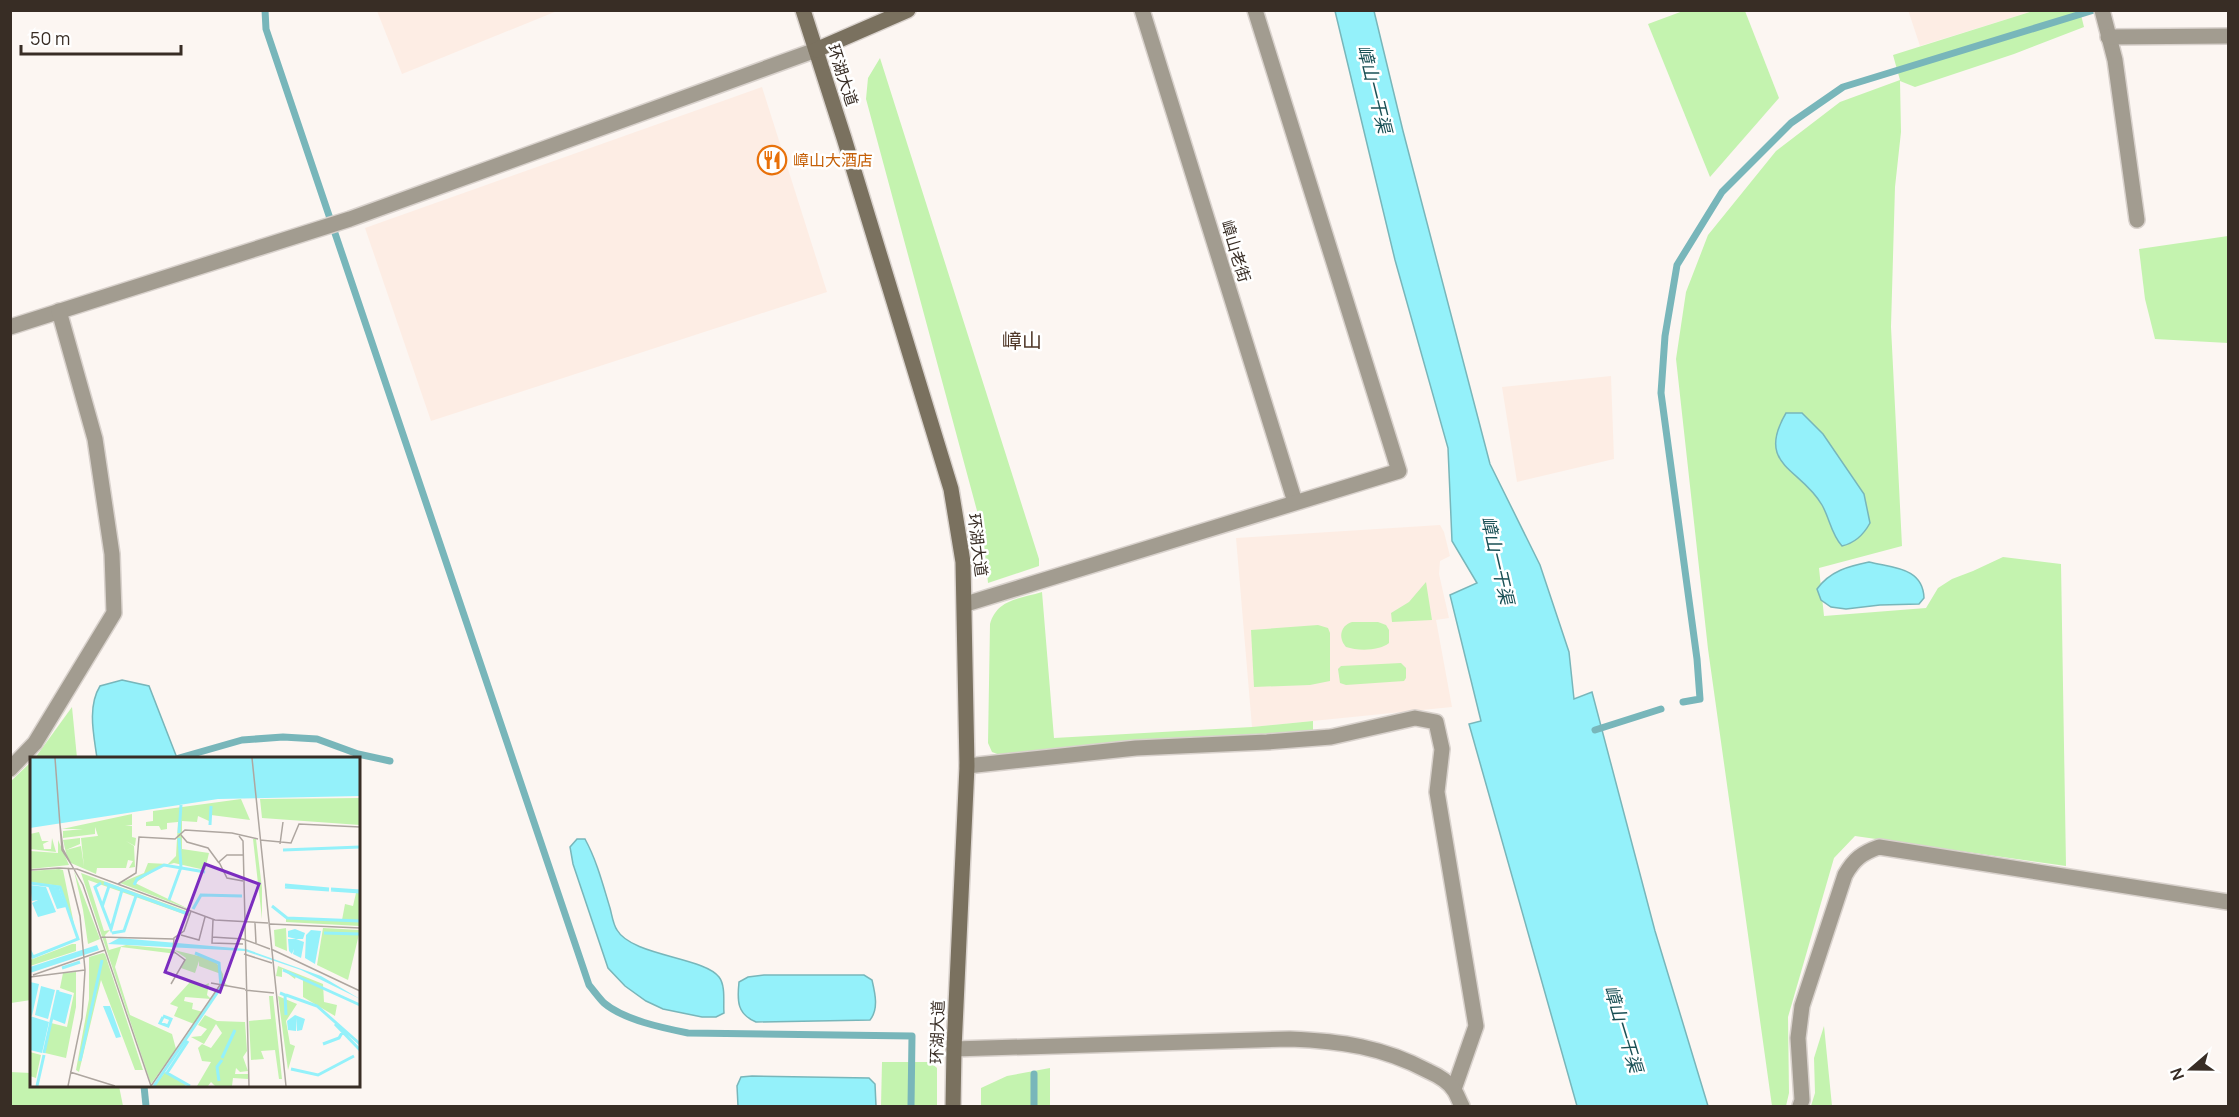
<svg xmlns="http://www.w3.org/2000/svg" width="2239" height="1117" font-family="Manrope,'Noto Sans SC',sans-serif">
	<rect width="100%" height="100%" fill="#fcf6f2"/>
	<!-- built -->
	<g fill="#fdede4">
		<polygon points="1908,10 2033,11 1920,46"/>
		<polygon points="377,11 557,11 402,74"/>
		<polygon points="762,87 827,292 431,421 365,228"/>
		<polygon points="1611,376 1614,459 1517,482 1502,387"/>
		<polygon points="1440,525 1444,532 1450,556 1440,561 1439,574 1449,618 1436,620 1452,707 1252,727 1236,538"/>
	</g>
	<!-- green -->
	<g fill="#c4f3af">
		<polygon points="1683,11 1745,11 1779,98 1710,177 1648,24"/>
		<polygon points="2033,11 2080,11 2084,27 2014,54 1915,87 1900,81 1901,132 1895,187 1891,327 1902,546 1819,568 1824,616 1926,608 1938,588 1952,579 1973,571 2003,557 2061,564 2066,866 1855,836 1834,858 1788,1017 1789,1093 1786,1106 1772,1106 1708,649 1676,359 1686,292 1708,235 1776,151 1840,102 1900,80 1893,55"/>
		<polygon points="880,58 1039,559 1039,566 988,583 983,533 866,99 868,78"/>
		<polygon points="2228,236 2228,343 2155,339 2145,299 2139,249"/>
		<polygon points="1426,582 1432,620 1392,622 1391,613 1409,602"/>
		<path d="M 1042,592 L 1054,738 L 1252,727 L 1313,721 L 1313,732 L 1000,755 L 992,752 L 988,743 L 990,624 C 997,599 1019,599 1042,592 Z"/>
		<path d="M 1352,622 L 1378,622 L 1386,625 L 1389,630 L 1389,643 C 1379,651 1358,651 1346,647 C 1338,638 1340,626 1352,622 Z"/>
		<polygon points="1318,625 1328,628 1330,633 1330,681 1310,685 1254,687 1251,630"/>
		<polygon points="1401,663 1406,668 1406,678 1404,681 1346,685 1340,683 1338,669 1341,666"/>
		<polygon points="72,707 77,758 35,758"/>
		<polygon points="31,762 31,1000 11,1003 11,781"/>
		<polygon points="1824,1026 1832,1106 1811,1106 1815,1093 1814,1058"/>
		<polygon points="882,1062 930,1062 937,1068 937,1106 881,1106"/>
		<polygon points="1050,1068 1050,1106 981,1106 981,1088 1007,1076"/>
		<polygon points="10,1072 31,1073 32,1086 119,1086 123,1106 11,1106"/>
	</g>
	<!-- water -->
	<g fill="#94f1fa" stroke="#78b6ba" stroke-width="1.5">
		<polygon points="1335,11 1374,11 1403,131 1490,464 1540,565 1569,652 1574,699 1592,692 1655,931 1708,1106 1577,1106 1469,724 1481,721 1450,595 1477,583 1452,541 1448,448 1395,260"/>
		<path d="M 1786,413 L 1802,413 L 1823,434 L 1864,494 L 1870,523 C 1864,534 1855,543 1842,546 C 1831,534 1830,519 1822,505 C 1801,468 1755,466 1786,413 Z"/>
		<path d="M 1869,562 C 1892,568 1923,567 1924,598 L 1919,604 L 1880,605 L 1846,609 L 1831,607 L 1821,600 L 1817,589 C 1830,571 1849,566 1869,562 Z"/>
		<path d="M 122,680 L 149,686 L 177,758 L 97,758 C 94,736 87,707 100,686 Z"/>
		<path d="M 577,839 L 585,839 C 597,861 603,885 610,908 C 612,915 613,924 617,930 C 632,956 704,957 719,977 C 726,986 723,1003 724,1013 L 716,1017 L 702,1017 L 663,1009 L 646,1001 L 625,986 L 608,968 L 573,864 L 570,847 Z"/>
		<path d="M 764,975 L 864,975 L 872,980 C 875,993 879,1009 870,1020 L 756,1022 C 737,1014 737,1001 739,982 L 748,977 Z"/>
		<polygon points="752,1076 869,1078 875,1084 876,1106 738,1106 737,1086 741,1077"/>
	</g>
	<g fill="none" stroke-linecap="round" stroke-linejoin="round">
		<!-- stream -->
		<g stroke="#78b6ba" stroke-width="7">
			<path d="M 265,10 L 266,29 L 589,985 C 594,991 599,998 604,1003 C 624,1020 663,1028 688,1033 L 912,1036 L 911,1106"/>
			<polyline points="1683,702 1700,699 1697,659 1661,393 1665,336 1677,265 1722,192 1791,123 1843,87 2094,10"/>
			<polyline points="1595,730 1661,709"/>
			<polyline points="179,758 242,740 283,737 317,739 358,754 390,761"/>
			<polyline points="1034,1074 1034,1106"/>
			<polyline points="144,1086 146,1106"/>
		</g>
		<!-- street casing -->
		<g stroke="#d9d2cd" stroke-width="18">
			<g id="street">
				<polyline points="1142,10 1295,502"/>
				<polyline points="2102,10 2115,60 2137,220"/>
				<polyline points="2108,37 2228,36"/>
				<polyline points="10,327 350,219 816,50"/>
				<polyline points="966,604 1399,471 1255,10"/>
				<polyline points="967,766 1136,748 1267,742 1331,737 1415,718 1436,722 1442,749 1437,792 1476,1026 1454,1089"/>
				<polyline points="10,769 35,743 114,613 112,554 95,439 59,311"/>
				<path d="M 954,1049 L 1290,1039 C 1341,1041 1383,1047 1428,1071 C 1437,1075 1448,1081 1454,1090 C 1457,1094 1459,1101 1462,1106"/>
				<path d="M 1800,1106 L 1802,1100 L 1798,1038 L 1802,1006 L 1845,875 C 1854,859 1862,853 1879,847 L 2228,902"/>
			</g>
		</g>
		<!-- secondary casing -->
		<g stroke="#d9d2cd" stroke-width="18">
			<g id="secondary">
				<polyline points="803,10 844,138 951,489 963,562 967,766 954,1049 953,1106"/>
				<polyline points="816,50 908,10"/>
			</g>
		</g>
		<!-- street -->
		<use href="#street" stroke="#a29c90" stroke-width="15"/>
		<!-- secondary -->
		<use href="#secondary" stroke="#7a715f" stroke-width="15"/>
	</g>
	<!-- icons -->
	<defs>
		<g id="restaurant-ring" transform="scale(1.5)"><circle r="9.5" fill="#fff" stroke="#e8710a" stroke-width="1.5"/><path d="M-5-6h1v4h1v-4h1v4h1v-4h1v5L-1.5 .5V6h-2V.5L-5-1ZM5-6V6H3V1.5H1.5Q1.5-4 5-6Z" fill="#e8710a"/></g>
	</defs>
	<g fill-rule="evenodd">
		<use href="#restaurant-ring" x="772" y="160"/>
	</g>
	<g text-anchor="middle" stroke-width="5" stroke-linejoin="round" paint-order="stroke">
		<!-- street labels -->
		<g font-size="16" fill="#382d25" stroke="#fff">
			<text transform="translate(843 75) rotate(72)" y="6">环湖大道</text>
			<text transform="translate(1236 251) rotate(73)" y="6">嶂山老街</text>
			<text transform="translate(978 545) rotate(83)" y="6">环湖大道</text>
			<text transform="translate(937 1032) rotate(-88)" y="6">环湖大道</text>
		</g>
		<!-- food labels -->
		<g font-size="16" fill="#c56008" stroke="#fff" text-anchor="start">
			<text x="793" y="166">嶂山大酒店</text>
		</g>
		<!-- water labels -->
		<g font-size="18" font-style="italic" fill="#195055" stroke="#fff">
			<text transform="translate(1374 89) rotate(76)" y="6">嶂山一干渠</text>
			<text transform="translate(1497 560) rotate(77)" y="6">嶂山一干渠</text>
			<text transform="translate(1623 1029) rotate(73)" y="6">嶂山一干渠</text>
		</g>
		<!-- quarter labels -->
		<g font-size="20" fill="#4e3627" stroke="#fff">
			<text x="1022" y="348">嶂山</text>
		</g>
	</g>
	<!-- overview -->
	<g transform="translate(30 757)">
		<rect width="330" height="330" fill="#fcf6f2"/>
		<path d="M 330,41 L 330,68 L 232,61 L 230,42 ZM 211,42 L 220,63 L 181,58 L 179,64 L 168,59 L 167,65 L 152,64 L 152,92 L 179,96 L 175,113 L 144,106 L 130,110 L 105,126 L 161,153 L 90,126 L 114,116 L 118,106 L 138,107 L 146,99 L 148,65 L 137,66 L 137,72 L 131,73 L 129,69 L 116,69 L 116,65 L 123,64 L 123,54 ZM 102,57 L 102,68 L 95,69 L 102,69 L 102,80 L 106,81 L 105,89 L 96,84 L 104,89 L 105,110 L 99,111 L 103,104 L 98,103 L 96,111 L 67,111 L 66,117 L 41,106 L 37,100 L 33,83 L 50,81 L 50,87 L 36,93 L 51,89 L 54,110 L 51,81 L 84,77 L 68,79 L 65,70 L 65,77 L 33,81 L 33,74 L 53,72 L 32,72 ZM 9,75 L 12,84 L 19,84 L 13,87 L 14,92 L 21,92 L 22,81 L 26,95 L 0,92 L 0,77 ZM 223,82 L 226,82 L 232,131 L 232,162 ZM 28,83 L 39,108 L 0,112 L 0,94 L 28,96 ZM 29,112 L 33,113 L 46,177 L 30,129 L 0,125 L 0,114 ZM 44,114 L 70,182 L 58,187 L 53,153 ZM 51,116 L 159,155 L 159,159 L 58,123 L 74,174 L 80,173 L 75,178 L 79,193 L 96,188 L 142,192 L 147,197 L 91,190 L 85,210 L 100,258 L 142,277 L 146,292 L 121,327 ZM 326,136 L 330,136 L 330,169 L 256,165 L 256,160 L 312,163 L 315,147 L 323,149 ZM 256,171 L 257,194 L 245,189 L 244,173 ZM 293,171 L 330,173 L 318,223 L 287,208 ZM 42,187 L 46,187 L 46,194 L 0,209 L 0,203 ZM 144,193 L 185,203 L 193,217 L 193,225 L 198,228 L 191,227 L 191,217 L 169,209 L 169,204 L 165,216 L 151,211 L 156,201 ZM 73,196 L 75,197 L 113,313 L 105,313 L 71,223 L 49,315 L 46,313 L 59,242 L 59,200 ZM 248,209 L 293,227 L 294,245 L 307,248 L 305,259 L 273,240 L 273,221 L 266,219 L 265,222 L 252,212 L 252,220 L 246,219 ZM 46,215 L 46,250 L 36,301 L 15,296 L 21,266 L 37,270 L 44,236 L 30,231 L 33,216 ZM 160,225 L 172,229 L 179,226 L 177,238 L 181,242 L 155,240 L 154,244 L 163,246 L 162,252 L 173,255 L 164,267 L 144,259 L 148,250 L 140,247 ZM 239,239 L 243,239 L 252,322 L 249,322 L 245,293 L 231,294 L 234,302 L 221,303 L 219,264 L 241,262 ZM 248,239 L 267,247 L 256,264 L 260,287 L 265,289 L 258,313 ZM 175,258 L 187,264 L 215,265 L 217,294 L 213,300 L 218,314 L 210,315 L 206,311 L 205,317 L 218,317 L 218,322 L 203,321 L 202,329 L 185,329 L 181,325 L 178,329 L 167,329 L 181,305 L 172,304 L 168,291 L 172,287 L 181,291 L 192,276 L 186,267 L 174,287 L 161,280 L 171,279 L 177,272 L 168,268 ZM 0,295 L 11,298 L 6,321 L 0,319 ZM 135,315 L 156,328 L 155,329 L 125,329 Z" fill="#c4f3af"/>
		<path d="M 0,1 L 330,1 L 330,39 L 188,42 L 0,71 ZM 0,128 L 16,130 L 26,155 L 8,160 L 2,146 L 8,143 L 2,144 ZM 18,129 L 29,131 L 36,150 L 27,152 ZM 265,172 L 275,176 L 273,182 L 266,182 L 274,185 L 271,201 L 263,197 L 264,192 L 262,197 L 259,194 L 258,182 L 266,182 L 258,180 L 258,174 ZM 281,173 L 291,174 L 285,207 L 275,201 L 276,178 ZM 89,181 L 216,192 L 291,219 L 330,242 L 271,213 L 215,194 L 78,187 ZM 67,188 L 69,193 L 0,216 L 0,210 ZM 0,225 L 9,227 L 2,259 L 0,258 ZM 11,229 L 25,233 L 18,262 L 5,258 ZM 28,234 L 42,238 L 35,267 L 22,262 ZM 73,249 L 80,249 L 91,280 L 86,281 ZM 265,258 L 275,262 L 272,273 L 267,274 L 266,261 L 266,274 L 258,273 L 257,264 ZM 0,259 L 19,265 L 12,296 L 0,293 Z" fill="#94f1fa"/>
		<path fill="none" stroke="#94f1fa" stroke-width="3" d="M 180,68 L 181,49M 149,76 L 151,48M 253,93 L 330,90M 0,126 L 30,130 L 48,182 L 3,200 L 0,194M 71,126 L 65,130 L 81,172 L 92,133M 74,126 L 158,157M 104,128 L 107,122 L 134,108 L 175,115M 255,128 L 299,132M 255,130 L 299,133M 301,132 L 330,134M 301,133 L 330,135M 139,143 L 151,110 L 149,81M 242,149 L 257,161 L 330,164M 72,150 L 79,129M 163,152 L 171,138 L 212,139M 82,176 L 94,174 L 106,139M 294,176 L 330,177M 32,211 L 50,205M 253,213 L 330,248M 250,236 L 255,238 L 256,258M 256,238 L 287,249 L 330,287M 133,260 L 130,266 L 138,269 L 141,262 L 133,259M 305,267 L 330,293M 158,284 L 137,316 L 160,329M 293,287 L 309,281 L 313,274M 14,296 L 28,233M 192,301 L 205,273M 50,304 L 72,203M 261,312 L 288,318 L 324,299M 189,324 L 187,310 L 192,303M 7,329 L 14,298M 124,329 L 191,230 L 189,206 L 165,196"/>
		<path fill="none" stroke="#aea6a0" stroke-width="1.5" d="M 25,1 L 30,68M 222,1 L 256,329M 30,68 L 33,92 L 41,107 L 32,93 ZM 151,78 L 157,85 L 178,91 L 189,106M 209,79 L 213,84 L 219,329M 230,83 L 261,86 L 269,67 L 330,70M 250,87 L 253,65M 213,98 L 197,98 L 189,105 L 197,121 L 213,124M 41,107 L 53,128 L 121,329M 29,111 L 47,112 L 185,163 L 238,166M 38,111 L 50,159 L 55,213 L 52,261 L 38,329M 0,113 L 29,111M 88,127 L 106,116 L 109,80 L 145,82 L 155,73 L 202,76 L 228,82M 183,163 L 182,186 L 213,187M 225,166 L 226,186M 240,167 L 330,171M 151,178 L 169,183 L 175,160M 71,180 L 144,182M 182,180 L 213,182 L 240,192M 241,192 L 330,234M 214,197 L 242,206M 3,218 L 75,193M 0,220 L 55,213M 181,226 L 215,232M 141,227 L 155,203 L 143,194 L 144,181 L 154,174 L 161,154M 215,233 L 244,236M 40,315 L 85,329M 121,329 L 190,228"/>
		<path fill="#7b2cbf" fill-opacity="0.15" stroke="#7b2cbf" stroke-width="3" d="M 175,107 L 229,127 L 190,235 L 135,215 Z"/>
		<rect width="330" height="330" fill="none" stroke="#382d25" stroke-width="3"/>
	</g>
	<!-- border -->
	<rect width="2239" height="1117" fill="none" stroke="#382d25" stroke-width="24"/>
	<!-- north arrow -->
	<g transform="translate(2191 1069) rotate(250)" stroke="#ffffff" stroke-width="4.5" paint-order="stroke">
	<path d="M0-4.5L10 22L0 15L-10 22Z" fill="#382d25"/>
	<text y="-9" font-size="16" font-weight="bold" text-anchor="middle" fill="#382d25">N</text>
	</g>
	<!-- scale -->
	<path d="M21 45v9h160v-9" fill="none" stroke="#382d25" stroke-width="3"/>
	<text x="30" y="45" font-size="18" fill="#382d25" stroke="#ffffff" stroke-width="4.5" paint-order="stroke">50 m</text>
</svg>
